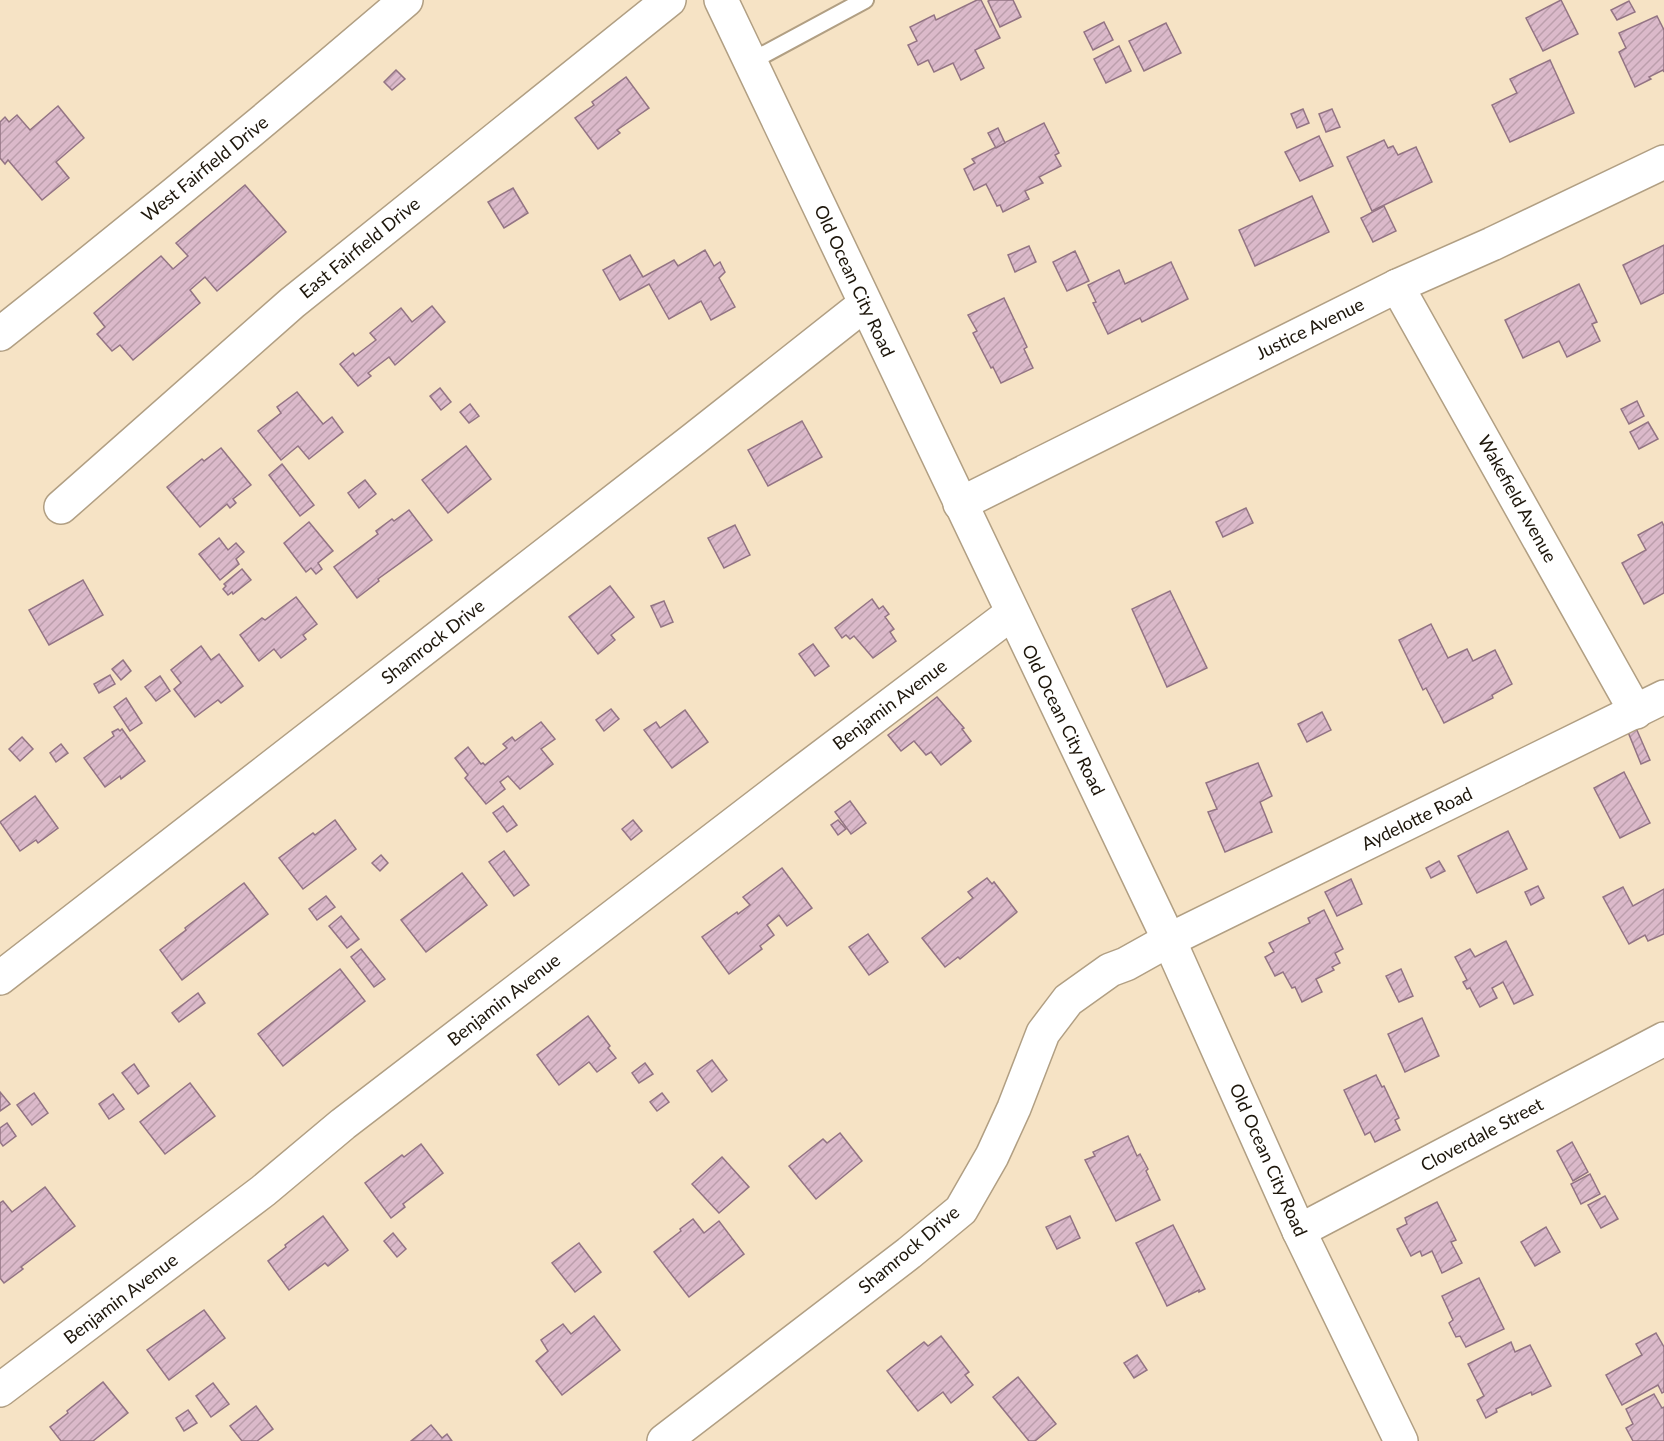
<svg xmlns="http://www.w3.org/2000/svg" width="1664" height="1441" font-family="Lato,sans-serif">
	<defs>
		<pattern id="building-hatch" width="6" height="6" patternUnits="userSpaceOnUse" patternTransform="scale(1.5)"><rect width="6" height="6" fill="#dbb9ca"/><path d="M-1 1l2-2M0 6l6-6M5 7l2-2" fill="none" stroke="#bc9eac"/></pattern>
	</defs>
	<rect width="100%" height="100%" fill="#f6e3c5"/>
	<!-- building -->
	<g fill="url(#building-hatch)" stroke="#937484" stroke-width="1.5">
		<polygon points="977,0 981,0 1000,38 975,50 984,68 961,80 953,63 934,72 928,60 918,65 908,45 917,41 910,27 934,15 936,20"/>
		<polygon points="990,0 1013,0 1021,17 1000,27 988,1"/>
		<polygon points="1561,0 1578,34 1543,51 1526,18"/>
		<polygon points="1629,1 1635,12 1617,20 1611,10"/>
		<polygon points="1657,16 1664,30 1664,72 1663,70 1649,77 1651,79 1635,87 1619,52 1626,48 1619,33"/>
		<polygon points="1104,22 1113,40 1093,50 1084,32"/>
		<polygon points="1166,23 1181,53 1144,71 1129,41"/>
		<polygon points="1119,46 1131,71 1106,83 1094,59"/>
		<polygon points="1550,60 1574,113 1510,142 1492,105 1517,93 1510,79"/>
		<polygon points="396,70 405,79 392,90 384,82"/>
		<polygon points="626,77 649,108 617,130 620,133 598,149 575,118 594,105 592,102"/>
		<polygon points="58,106 84,138 56,162 69,178 42,200 8,160 5,164 0,158 0,122 5,117 9,122 17,115 30,130"/>
		<polygon points="1303,109 1309,123 1297,128 1291,114"/>
		<polygon points="1332,109 1340,127 1326,132 1319,114"/>
		<polygon points="1044,123 1059,153 1055,155 1061,166 1039,177 1043,183 1025,191 1029,199 1003,212 1000,205 997,206 986,184 974,190 964,169 975,163 972,159"/>
		<polygon points="998,128 1005,143 996,148 988,133"/>
		<polygon points="1319,136 1333,166 1300,181 1285,152"/>
		<polygon points="1384,140 1388,148 1393,146 1398,155 1416,147 1432,182 1372,211 1347,157"/>
		<polygon points="245,185 286,232 217,291 205,277 190,290 200,303 133,360 120,345 112,351 97,334 105,327 94,313 161,256 173,269 188,256 176,243"/>
		<polygon points="513,188 528,213 504,228 488,202"/>
		<polygon points="1312,196 1329,232 1255,266 1239,230"/>
		<polygon points="1384,206 1396,231 1373,242 1361,218"/>
		<polygon points="1664,245 1664,293 1641,304 1623,265"/>
		<polygon points="1029,246 1036,262 1015,272 1008,255"/>
		<polygon points="705,250 714,266 720,262 725,272 719,278 735,307 711,320 701,301 669,319 649,284 620,300 603,270 630,255 643,277 674,260 678,266"/>
		<polygon points="1075,251 1089,281 1067,291 1053,262"/>
		<polygon points="1171,262 1188,299 1142,322 1140,318 1108,334 1093,303 1096,302 1088,285 1119,270 1125,284"/>
		<polygon points="1579,284 1597,322 1592,324 1600,341 1567,357 1559,341 1523,358 1505,320"/>
		<polygon points="1004,298 1027,347 1024,349 1033,368 1001,383 993,367 991,368 973,333 977,331 968,315"/>
		<polygon points="432,306 445,322 395,365 389,357 368,373 371,376 358,386 340,364 353,353 355,356 376,340 370,333 401,308 412,322"/>
		<polygon points="440,388 451,402 441,410 430,396"/>
		<polygon points="297,392 323,424 332,417 343,432 309,459 298,446 281,460 258,431 281,413 277,407"/>
		<polygon points="1637,401 1644,416 1629,424 1621,409"/>
		<polygon points="470,404 479,416 469,423 460,412"/>
		<polygon points="802,421 822,457 768,486 748,450"/>
		<polygon points="1648,422 1658,439 1639,449 1630,432"/>
		<polygon points="466,446 491,479 448,513 422,480"/>
		<polygon points="221,448 251,485 233,499 236,503 230,508 227,504 200,527 167,487 202,459 204,461"/>
		<polygon points="282,464 314,505 300,516 269,475"/>
		<polygon points="365,480 376,494 359,508 348,493"/>
		<polygon points="1246,508 1253,523 1223,537 1216,522"/>
		<polygon points="409,510 432,540 378,579 379,581 357,598 334,567 378,534 376,531 392,519 394,521"/>
		<polygon points="309,522 333,551 318,563 322,569 316,574 311,568 306,572 284,543"/>
		<polygon points="1662,522 1664,526 1664,593 1644,604 1622,563 1646,550 1638,535"/>
		<polygon points="735,525 750,555 724,568 708,538"/>
		<polygon points="219,538 228,550 236,543 244,552 236,559 239,564 220,580 199,554"/>
		<polygon points="242,569 251,580 233,594 232,592 228,595 223,589 226,586 224,584"/>
		<polygon points="83,580 103,615 49,645 29,610"/>
		<polygon points="610,586 634,617 611,635 615,640 598,654 569,617"/>
		<polygon points="1170,591 1207,668 1167,687 1132,609"/>
		<polygon points="296,597 317,624 303,635 306,639 281,658 274,649 259,661 240,635 262,618 265,620"/>
		<polygon points="872,599 879,609 883,606 889,614 885,617 894,629 890,632 896,641 873,658 854,636 850,639 846,635 842,638 835,628"/>
		<polygon points="664,601 673,622 661,627 651,606"/>
		<polygon points="1431,624 1448,658 1467,649 1473,661 1495,650 1512,684 1492,695 1493,698 1444,723 1426,688 1423,690 1399,640"/>
		<polygon points="813,644 829,666 815,676 799,654"/>
		<polygon points="201,646 211,660 219,654 243,686 221,703 218,700 195,717 174,689 181,683 171,670"/>
		<polygon points="123,660 131,671 121,680 112,669"/>
		<polygon points="110,675 115,684 99,693 94,684"/>
		<polygon points="160,676 170,691 156,701 145,687"/>
		<polygon points="937,697 964,728 962,729 971,741 941,765 931,752 926,755 914,741 901,751 888,735"/>
		<polygon points="126,698 142,723 130,731 114,707"/>
		<polygon points="611,709 619,719 604,731 596,720"/>
		<polygon points="685,710 708,742 672,768 644,730 656,722 660,728"/>
		<polygon points="1322,712 1331,730 1307,742 1298,724"/>
		<polygon points="541,722 555,739 541,749 553,764 520,789 508,776 500,782 505,789 486,804 465,778 468,775 455,758 468,747 481,764 483,763 485,765 507,748 503,744 512,737 515,741"/>
		<polygon points="1636,728 1650,760 1641,764 1628,732"/>
		<polygon points="118,729 120,731 122,729 145,761 121,779 120,776 105,787 84,758 114,736 112,732"/>
		<polygon points="22,737 33,749 20,761 9,749"/>
		<polygon points="61,744 68,753 56,762 50,753"/>
		<polygon points="1258,763 1272,796 1260,802 1272,832 1225,852 1208,812 1217,809 1206,783"/>
		<polygon points="1624,772 1650,823 1620,838 1594,788"/>
		<polygon points="35,796 58,828 38,843 36,840 20,851 0,822"/>
		<polygon points="850,801 866,823 851,834 835,812"/>
		<polygon points="503,806 517,825 507,832 493,813"/>
		<polygon points="335,820 356,849 303,889 279,858 313,833 315,835"/>
		<polygon points="633,820 642,831 631,840 622,829"/>
		<polygon points="838,820 846,829 838,835 831,825"/>
		<polygon points="1508,831 1527,869 1477,893 1458,856"/>
		<polygon points="504,851 529,885 514,896 489,862"/>
		<polygon points="381,855 388,863 380,871 372,863"/>
		<polygon points="1439,861 1445,871 1431,878 1426,868"/>
		<polygon points="782,868 812,908 787,926 779,915 767,925 774,935 760,946 762,949 729,974 702,937 737,912 738,914 750,905 743,897"/>
		<polygon points="462,873 487,905 426,952 401,920"/>
		<polygon points="987,878 992,884 994,882 1017,912 960,959 958,957 945,967 922,938 973,898 968,892"/>
		<polygon points="1351,879 1362,904 1337,916 1325,892"/>
		<polygon points="244,883 268,914 182,980 160,950 186,930 185,928"/>
		<polygon points="1538,886 1544,898 1531,905 1525,892"/>
		<polygon points="1623,887 1633,906 1664,889 1664,934 1648,941 1645,935 1629,944 1603,897"/>
		<polygon points="326,896 335,907 317,920 309,909"/>
		<polygon points="1324,910 1343,949 1335,953 1340,963 1332,967 1334,970 1316,979 1322,992 1302,1002 1295,987 1292,988 1283,972 1275,976 1265,957 1274,952 1269,943 1310,923 1308,918"/>
		<polygon points="341,916 359,939 347,948 329,926"/>
		<polygon points="868,934 888,962 869,975 849,947"/>
		<polygon points="1506,941 1533,995 1514,1004 1503,982 1492,988 1497,998 1480,1007 1470,988 1467,989 1463,982 1467,980 1455,957 1470,949 1475,957"/>
		<polygon points="361,949 385,979 374,987 351,957"/>
		<polygon points="340,969 365,1001 283,1066 258,1034"/>
		<polygon points="1401,969 1413,996 1399,1002 1386,976"/>
		<polygon points="198,993 205,1003 179,1022 172,1013"/>
		<polygon points="588,1016 610,1046 608,1048 616,1058 597,1072 589,1062 559,1085 537,1055"/>
		<polygon points="1422,1018 1439,1056 1405,1072 1388,1034"/>
		<polygon points="712,1060 727,1080 712,1092 697,1071"/>
		<polygon points="645,1063 653,1074 639,1083 632,1073"/>
		<polygon points="134,1064 149,1086 138,1094 122,1073"/>
		<polygon points="1376,1075 1382,1087 1384,1086 1399,1118 1395,1120 1400,1130 1375,1142 1370,1132 1365,1135 1344,1090"/>
		<polygon points="190,1083 215,1116 165,1154 140,1122"/>
		<polygon points="0,1092 10,1104 0,1111"/>
		<polygon points="34,1093 48,1113 32,1125 17,1105"/>
		<polygon points="662,1093 669,1102 657,1111 650,1102"/>
		<polygon points="113,1094 124,1109 109,1119 99,1104"/>
		<polygon points="7,1123 16,1136 3,1146 0,1142 0,1128"/>
		<polygon points="840,1133 862,1161 816,1199 789,1166 823,1139 827,1143"/>
		<polygon points="1128,1136 1137,1156 1140,1154 1148,1169 1146,1171 1160,1200 1116,1221 1085,1160 1095,1156 1093,1152"/>
		<polygon points="1572,1142 1588,1172 1573,1181 1557,1151"/>
		<polygon points="421,1144 443,1173 403,1204 405,1207 391,1218 365,1183 402,1155 404,1157"/>
		<polygon points="722,1157 749,1187 719,1213 692,1184"/>
		<polygon points="1590,1174 1600,1194 1581,1204 1571,1184"/>
		<polygon points="45,1187 75,1226 21,1267 23,1269 4,1283 0,1278 0,1203 3,1201 12,1212"/>
		<polygon points="1605,1196 1618,1219 1601,1228 1588,1205"/>
		<polygon points="1437,1202 1456,1240 1451,1242 1462,1263 1442,1273 1432,1251 1422,1256 1420,1251 1411,1256 1397,1229 1407,1224 1405,1218"/>
		<polygon points="323,1216 348,1250 328,1266 325,1263 289,1290 268,1261 286,1247 285,1245"/>
		<polygon points="1070,1216 1080,1238 1057,1249 1046,1227"/>
		<polygon points="693,1219 704,1233 719,1221 744,1254 689,1297 654,1252 681,1231 680,1229"/>
		<polygon points="1173,1225 1205,1289 1199,1292 1199,1290 1167,1306 1136,1243"/>
		<polygon points="1546,1227 1560,1252 1535,1266 1521,1242"/>
		<polygon points="393,1233 406,1249 397,1257 384,1241"/>
		<polygon points="579,1243 601,1272 575,1292 552,1263"/>
		<polygon points="1479,1278 1504,1329 1466,1347 1460,1336 1456,1337 1449,1323 1453,1320 1442,1296"/>
		<polygon points="204,1310 225,1338 169,1380 147,1350"/>
		<polygon points="594,1316 620,1350 562,1395 536,1361 548,1351 541,1340 563,1324 571,1334"/>
		<polygon points="1656,1333 1664,1347 1664,1392 1662,1393 1658,1385 1622,1405 1606,1375 1642,1355 1636,1344"/>
		<polygon points="941,1336 969,1372 965,1375 973,1385 951,1403 943,1392 918,1411 887,1371 924,1342 928,1346"/>
		<polygon points="1511,1342 1515,1352 1530,1345 1551,1386 1532,1395 1531,1392 1496,1409 1497,1412 1486,1418 1477,1400 1484,1396 1468,1364"/>
		<polygon points="1137,1355 1147,1370 1134,1378 1124,1363"/>
		<polygon points="1018,1377 1056,1424 1035,1441 1029,1441 993,1397"/>
		<polygon points="103,1382 128,1413 93,1441 61,1441 50,1427 68,1413 67,1411"/>
		<polygon points="213,1383 229,1404 211,1417 196,1396"/>
		<polygon points="1654,1394 1662,1408 1664,1407 1664,1441 1633,1441 1626,1428 1633,1424 1626,1409"/>
		<polygon points="256,1406 273,1429 257,1441 242,1441 230,1426"/>
		<polygon points="188,1410 197,1423 184,1431 176,1418"/>
		<polygon points="431,1425 442,1438 447,1434 452,1441 411,1441"/>
	</g>
	<g fill="none" stroke-linecap="round" stroke-linejoin="round">
		<!-- service casing -->
		<g stroke="#b19f83" stroke-width="20">
			<polyline id="service" points="750,62 865,0"/>
		</g>
		<!-- minor casing -->
		<g stroke="#b19f83" stroke-width="36">
			<g id="minor">
				<polyline points="1397,286 1636,712"/>
				<path d="M 0,334 C 138,225 273,114 406,0"/>
				<polyline points="960,504 1397,286 1492,244 1664,162"/>
				<polyline points="61,507 292,303 669,0"/>
				<polyline points="0,978 694,439 865,304"/>
				<polyline points="1299,1231 1664,1039"/>
				<polyline points="0,1390 263,1191 343,1124 799,774 1012,613"/>
				<polyline points="664,1441 909,1253 961,1210 992,1156 1014,1108 1043,1033 1068,1000 1110,970 1126,964 1169,940 1664,697"/>
			</g>
		</g>
		<!-- secondary casing -->
		<g stroke="#b19f83" stroke-width="36">
			<polyline id="secondary" points="721,0 1169,940 1299,1231 1401,1441"/>
		</g>
		<!-- service -->
		<use href="#service" stroke="#fff" stroke-width="16"/>
		<!-- minor -->
		<use href="#minor" stroke="#fff" stroke-width="33"/>
		<!-- secondary -->
		<use href="#secondary" stroke="#fff" stroke-width="33"/>
	</g>
	<g text-anchor="middle" stroke-width="6" stroke-linejoin="round" paint-order="stroke">
		<!-- street labels -->
		<g font-size="18" fill="#1d160b" stroke="#fff">
			<text transform="translate(205 169) rotate(-39)" y="6">West Fairfield Drive</text>
			<text transform="translate(360 248) rotate(-39)" y="6">East Fairfield Drive</text>
			<text transform="translate(854 281) rotate(65)" y="6">Old Ocean City Road</text>
			<text transform="translate(1310 329) rotate(-26)" y="6">Justice Avenue</text>
			<text transform="translate(1517 499) rotate(61)" y="6">Wakefield Avenue</text>
			<text transform="translate(433 642) rotate(-38)" y="6">Shamrock Drive</text>
			<text transform="translate(890 705) rotate(-37)" y="6">Benjamin Avenue</text>
			<text transform="translate(1063 720) rotate(64)" y="6">Old Ocean City Road</text>
			<text transform="translate(1417 819) rotate(-26)" y="6">Aydelotte Road</text>
			<text transform="translate(504 1000) rotate(-38)" y="6">Benjamin Avenue</text>
			<text transform="translate(1482 1135) rotate(-28)" y="6">Cloverdale Street</text>
			<text transform="translate(1268 1160) rotate(66)" y="6">Old Ocean City Road</text>
			<text transform="translate(909 1250) rotate(-40)" y="6">Shamrock Drive</text>
			<text transform="translate(121 1299) rotate(-37)" y="6">Benjamin Avenue</text>
		</g>
	</g>
</svg>
